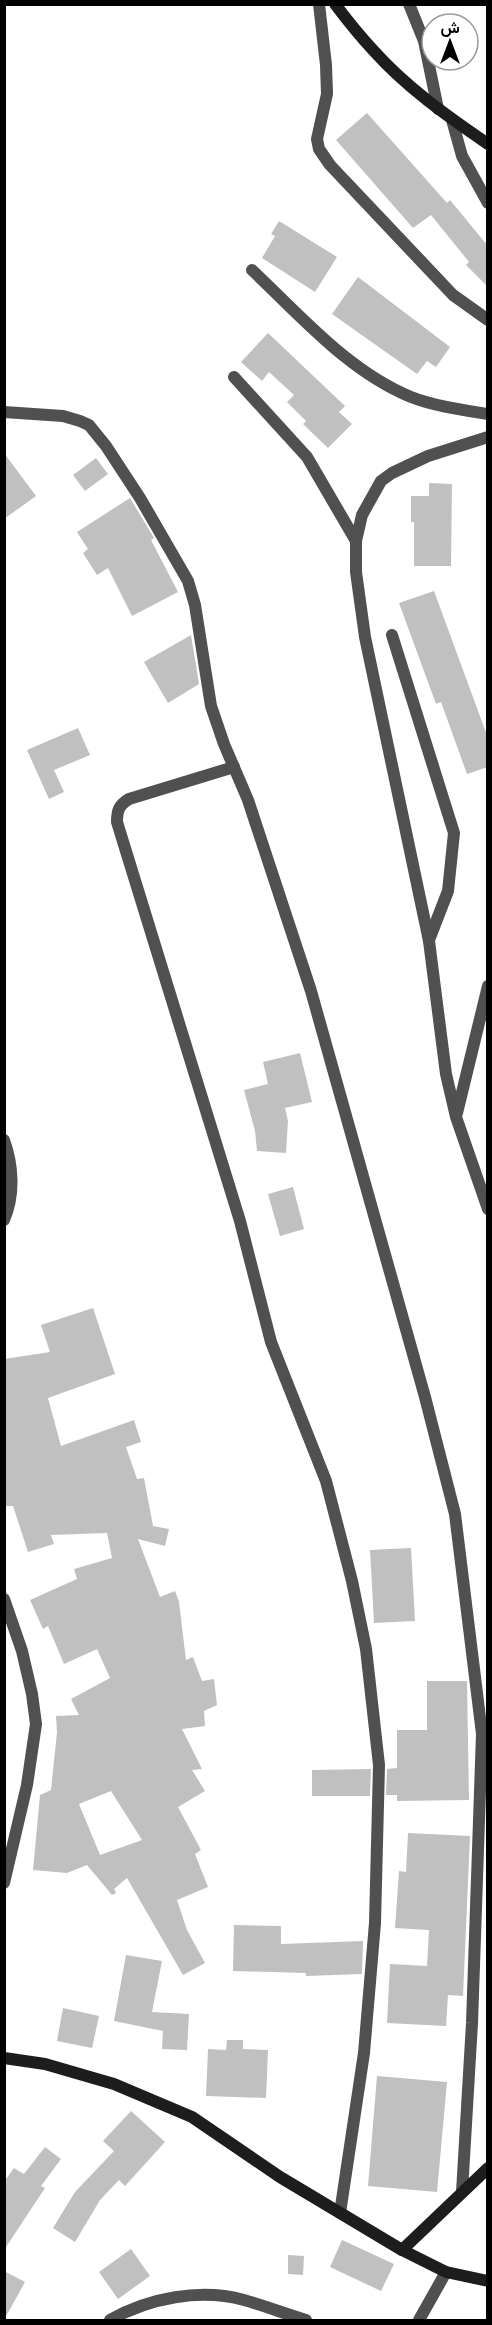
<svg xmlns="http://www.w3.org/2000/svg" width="492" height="2325" font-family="Roboto,Vazirmatn,sans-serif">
	<rect width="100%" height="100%" fill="#fff"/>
	<!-- building -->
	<g fill="#c0c0c0" fill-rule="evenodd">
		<polygon points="367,113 447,203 450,200 488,246 488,287 466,265 469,262 431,215 413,228 336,140"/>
		<polygon points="279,221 337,257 315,292 262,258 275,236 271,234"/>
		<polygon points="358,277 450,347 436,367 427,361 417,374 332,314"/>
		<polygon points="268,333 345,406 339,412 352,424 328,448 303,424 306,421 287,402 294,395 269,372 262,381 241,362"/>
		<polygon points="4,453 36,496 4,519"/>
		<polygon points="96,458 108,474 85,491 73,475"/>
		<polygon points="429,483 452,484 451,566 414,566 414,522 411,522 411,496 429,496"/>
		<polygon points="130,498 154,538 151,540 178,592 132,616 108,568 97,575 83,553 88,549 77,532"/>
		<polygon points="434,591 488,738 488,767 467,774 441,702 436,704 399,603"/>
		<polygon points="191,635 199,684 168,703 144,662"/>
		<polygon points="78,728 90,755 54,770 64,792 49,799 27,750"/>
		<polygon points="300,1053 312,1102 285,1108 288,1121 286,1153 257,1151 255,1131 244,1090 268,1084 263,1062"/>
		<polygon points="293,1187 304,1229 280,1236 268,1194"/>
		<path d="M 93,1308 L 115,1374 L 48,1398 L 61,1446 L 134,1420 L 141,1442 L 126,1447 L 137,1479 L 144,1478 L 153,1526 L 169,1529 L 165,1546 L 138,1539 L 160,1597 L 175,1591 L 179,1602 L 186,1660 L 193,1657 L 202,1681 L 214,1679 L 217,1705 L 204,1711 L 205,1726 L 182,1729 L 202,1769 L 192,1770 L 205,1791 L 178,1807 L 201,1850 L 195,1854 L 208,1887 L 177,1900 L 187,1930 L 205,1963 L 183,1975 L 127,1878 L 114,1889 L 116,1893 L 112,1895 L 87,1865 L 67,1873 L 33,1870 L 40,1795 L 51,1790 L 57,1732 L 56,1716 L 79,1715 L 71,1699 L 110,1678 L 97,1649 L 64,1664 L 48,1626 L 43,1629 L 30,1600 L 77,1579 L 74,1569 L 112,1558 L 107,1533 L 51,1535 L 54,1544 L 28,1552 L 13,1506 L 4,1506 L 4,1359 L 50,1352 L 41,1325 ZM 111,1791 L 142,1840 L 100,1855 L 79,1804 Z"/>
		<polygon points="411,1548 415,1621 374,1623 370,1550"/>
		<polygon points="427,1681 467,1681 469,1800 397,1801 397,1795 386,1795 387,1769 397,1768 397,1730 427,1730"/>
		<polygon points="371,1769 370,1796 312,1796 312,1770"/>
		<polygon points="408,1833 470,1836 463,1996 448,1995 446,2026 387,2023 390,1964 427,1966 429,1930 395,1928 399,1871 406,1872"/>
		<polygon points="234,1925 281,1926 281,1944 363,1941 362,1974 306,1976 306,1973 233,1971"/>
		<polygon points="126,1955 162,1961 152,2012 189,2014 187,2050 162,2049 163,2031 114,2021"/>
		<polygon points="63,2008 99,2016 92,2048 57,2041"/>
		<polygon points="227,2040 243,2040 243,2049 268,2050 266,2098 206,2096 208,2049 226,2050"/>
		<polygon points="377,2076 447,2082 437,2192 368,2186"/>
		<polygon points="131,2111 165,2142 125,2186 119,2180 100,2200 75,2242 53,2228 75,2192 114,2151 103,2141"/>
		<polygon points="45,2147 61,2159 41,2186 45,2188 4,2250 4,2182 14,2168 24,2174"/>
		<polygon points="342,2240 394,2264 381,2291 330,2267"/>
		<polygon points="131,2249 150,2276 118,2299 99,2272"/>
		<polygon points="288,2255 304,2256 303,2275 288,2274"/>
		<polygon points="4,2271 25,2282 4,2320"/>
	</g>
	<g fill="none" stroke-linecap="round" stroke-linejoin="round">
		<!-- street -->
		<g stroke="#505050" stroke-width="12">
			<polyline points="319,4 326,65 327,94 317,139 319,149 330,165 453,295 488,320"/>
			<polyline points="409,4 424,41 438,109"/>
			<polyline points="452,120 462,156 488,203"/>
			<path d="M 252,270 C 301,316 348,371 411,397 C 434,406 463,410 488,414"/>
			<polyline points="234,377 307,457 356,541"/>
			<polyline points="4,412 63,416 80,421 89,425 106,446 140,498 188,581 195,605 211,706 224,744 248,800 311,991 425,1397 455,1514 482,1734 472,2023 462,2192"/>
			<polyline points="488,437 428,456 392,473 381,481 362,515 356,541 356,572 365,637 429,941 446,1074 456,1117 488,1209"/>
			<polyline points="392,635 454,833 448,891 429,940"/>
			<path d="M 234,767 L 129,799 C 119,805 117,810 117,822 L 240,1221 L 271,1342 L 326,1481 L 352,1581 L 366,1649 L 379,1765 L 375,1923 L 364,2053 L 340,2213"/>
			<polyline points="457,1113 488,986"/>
			<path d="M 4,1140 C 13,1165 15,1195 4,1220"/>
			<polyline points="4,1599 22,1651 32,1694 36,1724 27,1785 4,1883"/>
			<path d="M 110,2320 C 149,2298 200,2288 244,2300 C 265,2306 286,2314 306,2320"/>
			<polyline points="419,2320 446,2272"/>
		</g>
		<!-- secondary -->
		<g stroke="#1d1d1d" stroke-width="12">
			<path d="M 335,4 C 347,20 360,36 373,50 C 406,87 447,116 488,144"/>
			<polyline points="4,2058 45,2064 114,2084 192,2117 280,2177 402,2250 446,2272 488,2281"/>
			<polyline points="402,2250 488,2168"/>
		</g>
	</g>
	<!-- border -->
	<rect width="492" height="2325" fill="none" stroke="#000000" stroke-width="12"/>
	<!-- north arrow -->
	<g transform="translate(450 42)"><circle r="28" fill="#ffffff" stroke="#999999" stroke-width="1.5"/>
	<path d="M0-4.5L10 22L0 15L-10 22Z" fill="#000000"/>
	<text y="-9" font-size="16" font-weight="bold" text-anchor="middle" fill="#000000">ش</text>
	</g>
</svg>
